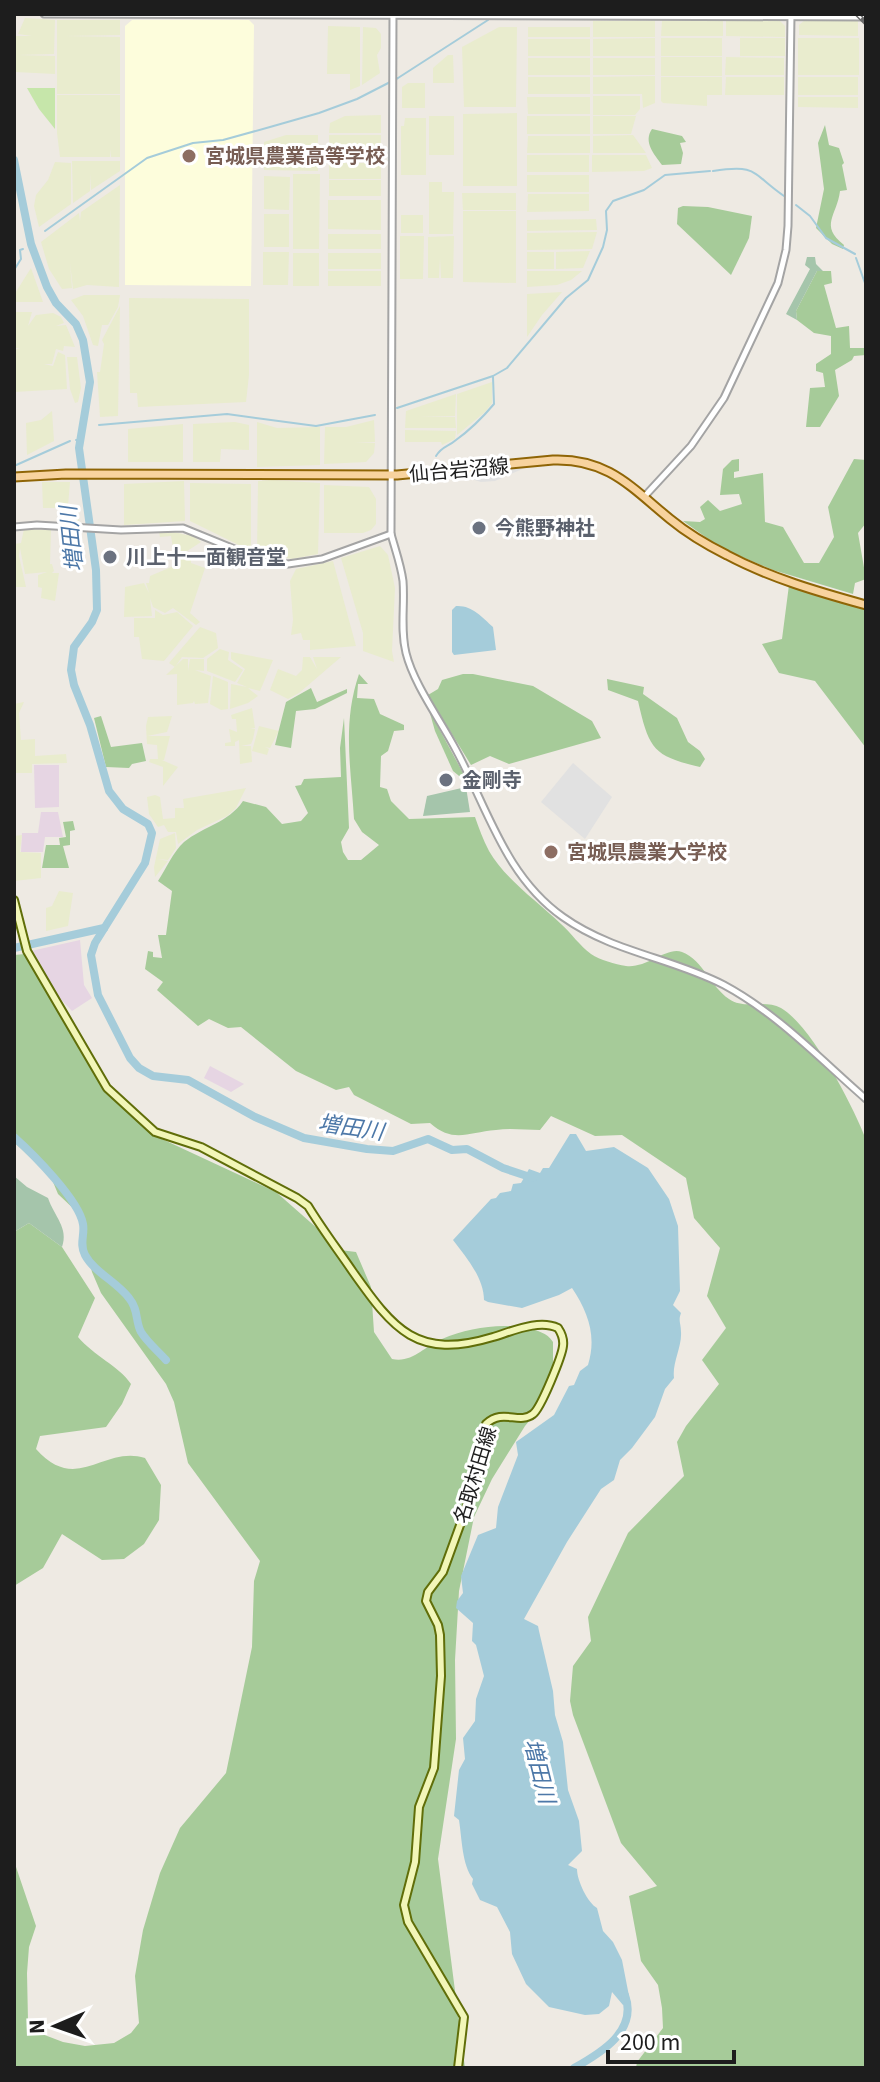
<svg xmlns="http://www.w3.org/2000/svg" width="880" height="2082" font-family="'Source Sans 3','Noto Sans JP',sans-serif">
	<rect width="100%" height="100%" fill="#eeeae3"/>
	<!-- industrial -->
	<g fill="#e6d5e3">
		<polygon points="34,765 59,765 59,807 35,808"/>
		<polygon points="41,812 58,812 63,837 45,837 43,852 21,852 22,833 38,833"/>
		<polygon points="80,940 84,985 92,998 72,1011 57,995 31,951"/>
		<polygon points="210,1066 244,1084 231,1092 204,1078"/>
	</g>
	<!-- education -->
	<polygon fill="#fdfddc" points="132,20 249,20 254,25 251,286 125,285 125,26"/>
	<!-- farmland -->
	<g fill="#e9ecce">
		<polygon points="25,18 55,20 54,54 18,55 55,56 55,74 15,72 16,36 32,36 18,34"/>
		<polygon points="57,20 120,20 120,35 66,36 120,37 120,94 57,94"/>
		<polygon points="723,20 723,36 661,36 662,21"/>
		<polygon points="726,20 780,21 785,26 785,37 726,36"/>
		<polygon points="858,20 858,36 799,35 799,25 804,21"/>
		<rect x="593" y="21" width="62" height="16"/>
		<polygon points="328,26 360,27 360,86 350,90 350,74 327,74"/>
		<polygon points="363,27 376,28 381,34 381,48 377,55 380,73 362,85"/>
		<polygon points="499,27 517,27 516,107 464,107 462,47"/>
		<rect x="528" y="27" width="62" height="10"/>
		<polygon points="655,38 655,56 593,56 593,39"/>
		<rect x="661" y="38" width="61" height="18"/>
		<rect x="740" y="38" width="45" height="18"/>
		<rect x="798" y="38" width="61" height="37"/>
		<rect x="528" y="39" width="62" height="17"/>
		<polygon points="448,55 453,55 454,83 433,83 433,68"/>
		<rect x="661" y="57" width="61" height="19"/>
		<polygon points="726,57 784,58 784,75 725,75"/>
		<rect x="528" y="58" width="62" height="17"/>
		<rect x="593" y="58" width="62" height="17"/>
		<polygon points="655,76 655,103 643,108 642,94 593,94 593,77"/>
		<rect x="528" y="77" width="62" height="17"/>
		<polygon points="661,77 722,77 722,95 707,95 707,106 663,103 661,101"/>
		<polygon points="726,77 784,77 784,95 725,95"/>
		<rect x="798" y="77" width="60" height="18"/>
		<polygon points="408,83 425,83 425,108 402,108 402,87"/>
		<polygon points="57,95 120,95 120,157 111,157 110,149 110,157 60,157 57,133"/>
		<polygon points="593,96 640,96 640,109 635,115 593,115"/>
		<polygon points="527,97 590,97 590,114 528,114"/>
		<polygon points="798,97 858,97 858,108 798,107"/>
		<polygon points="517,113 517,186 463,186 463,114"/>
		<polygon points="381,115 381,133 329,133 330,123 345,116"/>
		<rect x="429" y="116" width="25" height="39"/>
		<rect x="527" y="116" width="63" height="18"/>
		<polygon points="593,116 636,116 631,134 593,134"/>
		<polygon points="405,118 426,118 426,175 401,175 401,126 404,126"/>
		<polygon points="286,135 318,135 318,171 264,170 264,142"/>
		<rect x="329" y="135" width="52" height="18"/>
		<polygon points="633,135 646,153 593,153 593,136"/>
		<polygon points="528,136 590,136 590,153 527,153"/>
		<rect x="527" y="155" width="62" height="17"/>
		<polygon points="592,155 646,155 652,168 644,171 592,172"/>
		<polygon points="72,161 120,161 120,171 91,190 90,174 90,191 73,203"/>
		<polygon points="55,162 71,163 71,204 39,227 34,206 36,195 48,180"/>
		<rect x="329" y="163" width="52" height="16"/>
		<polygon points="293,174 320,174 319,249 293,249"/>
		<rect x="527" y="175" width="62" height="17"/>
		<polygon points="264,176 290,177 289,210 264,209"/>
		<rect x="329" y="180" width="52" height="16"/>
		<polygon points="429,182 442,182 442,192 454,192 453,234 429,234"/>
		<polygon points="120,185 119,287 87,285 73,289 70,263 72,288 62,289 49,269 41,242 79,213 80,221 81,212"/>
		<polygon points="462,193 516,193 516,210 463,210"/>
		<polygon points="528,194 589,194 589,211 527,212"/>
		<polygon points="328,200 381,200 381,230 328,229"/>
		<polygon points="463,211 516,211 516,283 463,282"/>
		<rect x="264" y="214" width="25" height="33"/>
		<rect x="401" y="215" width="22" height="18"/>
		<polygon points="596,219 597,230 527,231 527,220"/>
		<polygon points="597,232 592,249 527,250 527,233"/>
		<rect x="328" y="234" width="53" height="15"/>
		<polygon points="400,236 424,236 423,279 400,279"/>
		<polygon points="454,236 453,278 441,278 440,258 439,278 428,278 428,237"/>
		<polygon points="590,251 583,268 556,269 556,252"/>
		<polygon points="263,252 289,252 288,285 263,285"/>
		<rect x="527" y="252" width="27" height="17"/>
		<rect x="293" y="253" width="26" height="33"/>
		<rect x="328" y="253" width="53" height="16"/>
		<polygon points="31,268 43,302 14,302 14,295"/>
		<rect x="328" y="271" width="53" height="15"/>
		<polygon points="527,271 582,271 571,280 557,285 527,287"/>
		<polygon points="562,292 542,315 527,337 527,294"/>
		<polygon points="84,295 120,295 118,307 108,325 102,325 98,346 93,345 83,316 71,300"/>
		<polygon points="129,298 249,299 249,375 246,402 138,407 137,393 130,393"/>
		<polygon points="120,306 118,416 100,417 97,372 100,372 104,344 102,340"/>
		<polygon points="14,312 32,312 28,326 36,315 53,313 61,317 64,323 56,326 66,325 75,347 64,346 63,351 56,349 52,364 44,364 53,366 58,352 65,355 67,389 14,392 14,350 20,348 14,348"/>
		<polygon points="67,357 77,357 81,388 78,402 75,403 70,389"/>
		<polygon points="492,382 492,403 485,412 457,435 457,394"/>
		<polygon points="456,394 455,416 419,416 455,417 456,428 405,428 406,411"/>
		<polygon points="52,411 54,441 27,455 26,423 41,420"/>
		<polygon points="374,420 375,442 355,442 375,443 374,453 366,462 324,464 325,427 346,427"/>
		<polygon points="235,422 249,425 249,450 221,449 220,462 193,462 193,424"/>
		<polygon points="257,422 277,428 320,427 320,465 257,467"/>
		<polygon points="183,424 183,462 128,462 128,429"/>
		<polygon points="405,430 456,431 455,439 442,445 441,442 405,442"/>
		<polygon points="272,480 320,483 318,554 292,559 257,552 258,481"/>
		<polygon points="184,481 185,521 124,525 124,484"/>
		<polygon points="42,482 70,482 68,506 79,506 79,522 68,521 68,508 43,508"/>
		<polygon points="190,483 251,484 251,551 190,521"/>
		<polygon points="324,485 369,487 376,499 376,524 371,530 363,533 324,533"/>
		<polygon points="24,529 51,530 50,564 52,564 54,571 52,573 59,573 55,601 41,598 42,588 38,587 38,575 47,572 25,574 20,548 19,556 26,587 14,587 14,544 21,543"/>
		<polygon points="171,531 186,535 189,533 201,542 178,557 174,554 171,536 160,537 159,532"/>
		<polygon points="380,546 388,555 395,588 392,651 394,662 363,651 363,633 341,558"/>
		<polygon points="191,552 191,563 205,568 190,613 200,622 196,625 173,608 165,613 153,607 150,598 152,616 124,617 125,587 144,583 149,593 146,583 149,583 150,576 176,565 180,558"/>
		<polygon points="333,561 356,646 310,650 310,640 303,640 301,633 291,635 293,620 290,581 296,569"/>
		<polygon points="155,610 163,615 177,612 193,626 164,661 142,659 139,637 134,637 134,618 155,618"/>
		<polygon points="200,627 216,633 218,648 203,658 182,657 175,667 169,663"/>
		<polygon points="220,649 229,652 228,660 243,670 235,682 207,671 207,659"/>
		<polygon points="231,652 273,660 260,691 248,688 258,696 248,703 230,709 231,684 247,687 237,683 245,669 231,659"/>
		<polygon points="303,657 310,657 317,669 313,657 341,657 299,693 288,699 270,690 278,669 296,676 302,670"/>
		<polygon points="183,659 188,659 188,671 190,659 204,659 204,671 195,670 211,676 208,703 195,704 194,701 193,703 177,705 177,674 166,675"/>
		<polygon points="213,676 228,682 228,709 221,710 210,704"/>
		<polygon points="24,702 19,713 21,740 35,739 35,756 66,754 67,763 32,764 32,773 14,773 14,704"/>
		<polygon points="252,708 255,728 250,729 255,729 253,739 251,744 241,746 251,746 252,762 240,764 239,740 235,742 235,746 225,746 225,743 231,742 229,729 237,732 236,719 232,719 231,715"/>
		<polygon points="172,716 167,732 147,736 170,736 164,760 162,760 178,767 163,786 163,767 149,762 150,759 158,759 157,745 147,744 146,726 148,717"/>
		<polygon points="259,726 279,731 270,748 265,747 269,749 267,755 252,751"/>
		<polygon points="246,788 236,808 227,816 197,830 178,844 176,832 168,832 164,825 158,827 149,814 147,797 155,795 160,797 163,819 175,818 175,808 184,808 183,799"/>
		<polygon points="175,833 176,848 168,860 157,859 168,861 155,877 154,867 160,839"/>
		<polygon points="22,835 20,852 41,853 41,878 14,881 14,836"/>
		<polygon points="59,891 73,893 68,926 46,931 46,908 52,906"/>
	</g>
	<!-- grass -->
	<polygon fill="#c6e6aa" points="27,88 55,88 55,129 39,109"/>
	<!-- forest -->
	<g fill="#a6cb99">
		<path d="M 825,125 L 829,145 L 839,148 L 844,163 L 842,165 L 847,190 L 840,191 C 837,216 819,225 844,245 L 843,249 L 832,244 L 816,228 L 824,189 L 818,143 Z"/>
		<path d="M 652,129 L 682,136 L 686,142 L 680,143 L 683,153 L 681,164 L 662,165 C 654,154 643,142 652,129 Z"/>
		<polygon points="683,206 708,207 752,216 749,238 731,275 677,224 678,208"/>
		<polygon points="817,271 831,271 832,283 824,285 836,328 849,326 850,348 866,348 866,355 854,356 852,360 835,370 839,396 820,427 806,427 810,388 825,387 823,373 816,371 816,364 831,354 831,336 814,333 797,320 796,311"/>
		<polygon points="739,459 739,471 734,472 734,478 763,473 765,522 783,527 804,563 819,563 834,537 828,507 854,459 866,460 866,523 858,533 866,579 855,583 853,594 773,570 721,548 683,521 700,522 705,519 700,507 708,500 720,511 742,504 739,494 720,495 723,469 732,460"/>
		<polygon points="789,585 866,609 866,748 815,681 779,673 762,644 782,639"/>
		<path d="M 359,674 L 368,684 L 358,684 L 357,698 L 374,699 L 380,714 L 404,725 L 404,730 L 394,731 L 388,751 L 381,756 L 380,787 L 387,789 L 391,801 L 409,819 L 475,817 C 479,828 483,840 489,851 C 505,879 537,901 561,924 C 571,933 580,946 591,954 C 600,960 615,964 626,966 C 646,969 667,946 682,952 C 704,961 710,986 729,999 C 744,1010 765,999 781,1008 C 811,1025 854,1107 866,1140 L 866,2068 L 636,2068 L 637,2062 L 663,2028 L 662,2008 L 658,1985 L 641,1961 L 629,1896 L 657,1886 L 621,1843 L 573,1715 L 570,1701 L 573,1666 L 591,1641 L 588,1617 L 628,1533 L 684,1476 L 677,1442 L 686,1426 L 719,1384 L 702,1360 L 726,1328 L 707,1296 L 720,1248 L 694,1218 L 686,1178 L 622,1135 L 595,1136 L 551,1116 L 540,1130 C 526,1130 510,1128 496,1130 C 468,1132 454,1144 430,1123 L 411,1124 L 354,1095 L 349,1087 L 336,1090 L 296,1071 L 241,1027 L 228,1028 L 209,1019 L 198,1026 L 157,990 L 163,982 L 145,969 L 148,951 L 153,952 L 153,957 L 162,958 L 158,935 L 166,935 L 172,891 L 158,881 C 166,869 173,852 184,842 C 204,826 228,823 243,801 L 266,807 L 282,824 L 301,821 L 308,813 L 295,786 L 301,785 L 304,779 L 341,777 L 340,748 L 344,718 L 349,828 L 341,842 L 343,852 L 348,860 L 361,860 L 379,845 L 362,832 L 354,819 C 351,767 342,724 359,674 Z"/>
		<polygon points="463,674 473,674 533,686 592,721 601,738 509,764 490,756 471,765 428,695 438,689 442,680"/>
		<path d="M 607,679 L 644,687 L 643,694 L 677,718 L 688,742 L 700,751 L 705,759 L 700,767 C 653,756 649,749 638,701 L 608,690 Z"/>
		<polygon points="311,688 317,702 347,689 347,693 315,709 296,711 291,748 275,745 286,702"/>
		<polygon points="429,710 469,784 453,771 435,731"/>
		<polygon points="101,716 111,747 142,743 146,761 132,764 129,768 106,767 94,718"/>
		<polygon points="73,821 75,830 70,831 70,845 63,846 69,868 42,868 46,845 60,845 59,838 66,837 63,822"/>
		<path d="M 25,954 L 61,1009 L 101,1084 L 134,1116 L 162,1139 L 276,1192 L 318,1229 L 332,1249 L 356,1252 L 371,1287 L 374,1332 L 392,1359 C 413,1363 423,1347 442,1339 C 468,1328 499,1323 527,1328 C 537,1331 547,1332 553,1342 L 553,1363 L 541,1407 L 525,1426 L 492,1479 L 474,1517 L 459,1591 L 455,1660 L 456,1739 L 438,1859 L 465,2068 L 14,2068 L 14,1861 L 36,1926 L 29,1947 L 27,1973 L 28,2021 L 34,2031 L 63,2042 L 85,2046 L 114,2043 L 131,2033 L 139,2023 L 135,1976 L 143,1930 L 160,1873 L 180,1828 L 226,1773 L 252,1647 L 254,1581 L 260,1561 L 188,1463 L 174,1402 L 166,1384 L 101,1293 L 92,1272 L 77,1212 L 58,1194 L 51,1177 L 14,1142 L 14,955 Z"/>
		<path d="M 29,1223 L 62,1247 L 95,1298 L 78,1337 C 94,1356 119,1366 131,1384 L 122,1404 L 106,1427 L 40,1436 L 36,1449 C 77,1495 103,1445 145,1458 L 161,1485 L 159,1520 L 144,1544 L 124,1559 L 102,1560 L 62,1534 L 43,1568 L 14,1586 L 14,1232 Z"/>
	</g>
	<!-- cemetery -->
	<g fill="#a5c5ab">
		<polygon points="807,257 815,257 816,264 823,271 817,271 796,311 797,320 786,314 810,269 805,265"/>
		<polygon points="466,787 470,812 423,816 427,796"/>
		<path d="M 14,1176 L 27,1187 L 48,1198 C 54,1216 69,1228 62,1247 L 29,1223 L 14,1232 Z"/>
	</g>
	<!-- parking -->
	<g fill="#e1e1e1">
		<polygon points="527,467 495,481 481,482 465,477 476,472"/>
		<polygon points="573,763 612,797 585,839 541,802"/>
	</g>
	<!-- water -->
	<g fill="#a5ccda">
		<path d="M 456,606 C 472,605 482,617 493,627 L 496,650 L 454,655 L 452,652 L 452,610 Z"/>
		<path d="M 570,1134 L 576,1134 L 586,1151 L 614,1147 L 648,1168 L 669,1199 L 678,1226 L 680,1291 L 673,1305 L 681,1313 C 678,1321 681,1323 681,1332 C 682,1347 672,1363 674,1378 L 665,1389 L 655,1417 L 632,1448 L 620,1460 L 614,1480 L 601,1489 L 567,1542 L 524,1619 L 538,1626 L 539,1631 L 553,1691 L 555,1715 L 563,1742 L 568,1790 L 579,1821 L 582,1851 L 568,1865 L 577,1869 C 577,1881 588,1903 597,1908 L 603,1931 L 613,1942 L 622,1960 L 629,1996 L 630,2003 L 623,2005 L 612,1992 L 609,2006 L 599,2014 L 585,2015 L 549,2007 L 526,1984 L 512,1954 L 510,1932 L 497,1907 L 480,1900 L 472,1884 L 473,1879 C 462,1865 462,1839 459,1820 L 454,1816 L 459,1770 L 465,1759 L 463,1738 L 475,1721 L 476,1699 L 484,1676 L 476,1645 L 472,1641 L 473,1623 L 456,1608 L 457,1601 L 463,1593 L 461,1576 L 478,1535 L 496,1528 L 498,1507 L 518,1455 L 516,1442 L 554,1415 L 569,1386 L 574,1385 L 580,1371 L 588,1365 C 597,1336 588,1312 572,1288 L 559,1295 L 522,1308 L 488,1302 L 484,1300 C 484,1278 466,1257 453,1240 L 491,1199 L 496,1198 L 500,1193 L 511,1191 L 513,1184 L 521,1183 L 529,1169 L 540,1173 L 543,1168 L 549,1168 Z"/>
	</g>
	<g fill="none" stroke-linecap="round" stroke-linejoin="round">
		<!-- stream -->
		<g stroke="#a5ccda" stroke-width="2">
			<path d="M 713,171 C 758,164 751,173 784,196"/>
			<polyline points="796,205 810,216 826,238 855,254"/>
			<polyline points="45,231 147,158 193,143 223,140 270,127 319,113 357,99 398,78 488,20"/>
			<polyline points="856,258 866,286"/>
			<polyline points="14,270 21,259 20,250 23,249"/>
			<polyline points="397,408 493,376 507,368 566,298 588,280 603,247 607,230 606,211 613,201 644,190 665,175 710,171"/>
			<polyline points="99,425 227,414 316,426 375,415"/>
			<polyline points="76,440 80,440"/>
			<path d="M 436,456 C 442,446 448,447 456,440 C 470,430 483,417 494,404 L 493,377"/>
			<polyline points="14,466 70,441"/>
		</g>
		<!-- river -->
		<g stroke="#a5ccda" stroke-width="8">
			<polyline points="14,160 31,244 47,287 56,303 76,324 83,340 90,382 79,448 96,570 97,610 92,622 74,647 71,670 74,685 90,725 109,791 123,809 148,824 152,833 145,863 95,943 91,955 98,995 130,1058 139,1068 153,1076 188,1080 255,1117 304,1138 367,1149 393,1151 428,1139 452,1150 467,1149 503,1168 533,1178"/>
			<polyline points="14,948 104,928"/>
			<path d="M 14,1137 C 33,1154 79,1200 83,1224 C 85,1235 79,1244 85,1255 C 94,1272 117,1282 129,1298 C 139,1310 135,1321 141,1332 C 147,1342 158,1351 166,1360"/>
			<path d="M 574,2068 C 601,2053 638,2031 625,1995"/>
		</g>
		<!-- tertiary casing -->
		<g stroke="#a4a4a4" stroke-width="9">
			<g id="tertiary">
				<polyline points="44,14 866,17"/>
				<path d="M 393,14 L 391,534 C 395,549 401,565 403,581 C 405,605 400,629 406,653 C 414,685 441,721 456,750 C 488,809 505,876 563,917 C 612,952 672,958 724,985 C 778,1014 821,1060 866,1099"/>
				<polyline points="644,497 691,446 724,398 778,283 786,250 788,226 791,15"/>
				<polyline points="14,527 37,525 121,530 183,528 264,561 288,564 322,559 391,534"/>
			</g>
		</g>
		<!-- secondary casing -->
		<g stroke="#606e09" stroke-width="10">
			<path id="secondary" d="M 14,900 L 27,951 L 107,1088 L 155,1132 L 201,1147 L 297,1198 L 308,1206 C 322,1229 338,1250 353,1272 C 394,1330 417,1360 493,1337 C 513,1331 539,1319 558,1328 C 562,1334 564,1339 563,1346 C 562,1356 541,1408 533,1414 C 519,1425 503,1408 486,1424 L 475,1484 L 443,1572 L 428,1592 L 426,1601 L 438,1625 L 440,1635 L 441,1676 L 434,1768 L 419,1807 L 415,1862 L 404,1905 L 408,1922 L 464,2017 L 458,2068"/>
		</g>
		<!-- primary casing -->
		<g stroke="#8f6506" stroke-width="11">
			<path id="primary" d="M 14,477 L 66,474 L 397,475 L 553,460 C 607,458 631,487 670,519 C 687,533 707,545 727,555 C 770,578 819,592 866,605"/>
		</g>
		<!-- tertiary -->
		<use href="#tertiary" stroke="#fff" stroke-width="5"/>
		<!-- secondary -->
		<use href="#secondary" stroke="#f2f6b8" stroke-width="6"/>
		<!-- primary -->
		<use href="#primary" stroke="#f8d39e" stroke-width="7"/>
		<!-- rail casing -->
		<g stroke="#6b6b6b" stroke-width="5">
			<polyline id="rail" points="857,14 866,23"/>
		</g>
		<!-- rail -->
		<use href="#rail" stroke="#fff" stroke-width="2" stroke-dasharray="6" stroke-linecap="butt"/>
	</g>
	<!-- markers -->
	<g fill="#8d6e63" stroke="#fff" stroke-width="3">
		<circle cx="189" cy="156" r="8"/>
		<circle cx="551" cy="852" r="8"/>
	</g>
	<g fill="#6b7280" stroke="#fff" stroke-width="3">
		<circle cx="479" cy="528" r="8"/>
		<circle cx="110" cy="557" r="8"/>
		<circle cx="446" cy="780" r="8"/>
	</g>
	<g text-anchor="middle" stroke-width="6" stroke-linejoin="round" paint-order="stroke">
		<!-- education labels -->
		<g font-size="20" font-weight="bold" fill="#785e54" stroke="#fff" text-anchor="start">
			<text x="205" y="163">宮城県農業高等学校</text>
			<text x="567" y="859">宮城県農業大学校</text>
		</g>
		<!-- street labels -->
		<g font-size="20" fill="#1d1d1d" stroke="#fff">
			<text transform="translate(459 470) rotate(-5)" y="7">仙台岩沼線</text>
			<text transform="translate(475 1475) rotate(-73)" y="7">名取村田線</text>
		</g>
		<!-- worship labels -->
		<g font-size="20" font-weight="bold" fill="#5b616d" stroke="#fff" text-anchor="start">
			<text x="495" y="535">今熊野神社</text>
			<text x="126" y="564">川上十一面観音堂</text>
			<text x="462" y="787">金剛寺</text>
		</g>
		<!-- water labels -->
		<g font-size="22" font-style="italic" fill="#4d78a8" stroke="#fff">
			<text transform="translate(71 539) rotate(-96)" y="8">増田川</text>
			<text transform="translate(351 1127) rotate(8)" y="8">増田川</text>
			<text transform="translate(540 1771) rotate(76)" y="8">増田川</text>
		</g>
	</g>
	<!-- border -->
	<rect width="880" height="2082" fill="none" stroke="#1d1d1d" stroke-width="32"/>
	<!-- north arrow -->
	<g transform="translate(56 2026) rotate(268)" stroke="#ffffff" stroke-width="6" paint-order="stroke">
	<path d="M0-6L14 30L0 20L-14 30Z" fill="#1d1d1d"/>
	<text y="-12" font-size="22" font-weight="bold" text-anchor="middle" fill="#1d1d1d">N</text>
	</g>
	<!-- scale -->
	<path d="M608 2050v12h126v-12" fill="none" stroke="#1d1d1d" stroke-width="4"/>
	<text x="620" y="2050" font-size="24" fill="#1d1d1d" stroke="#ffffff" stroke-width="6" paint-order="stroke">200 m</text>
</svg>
